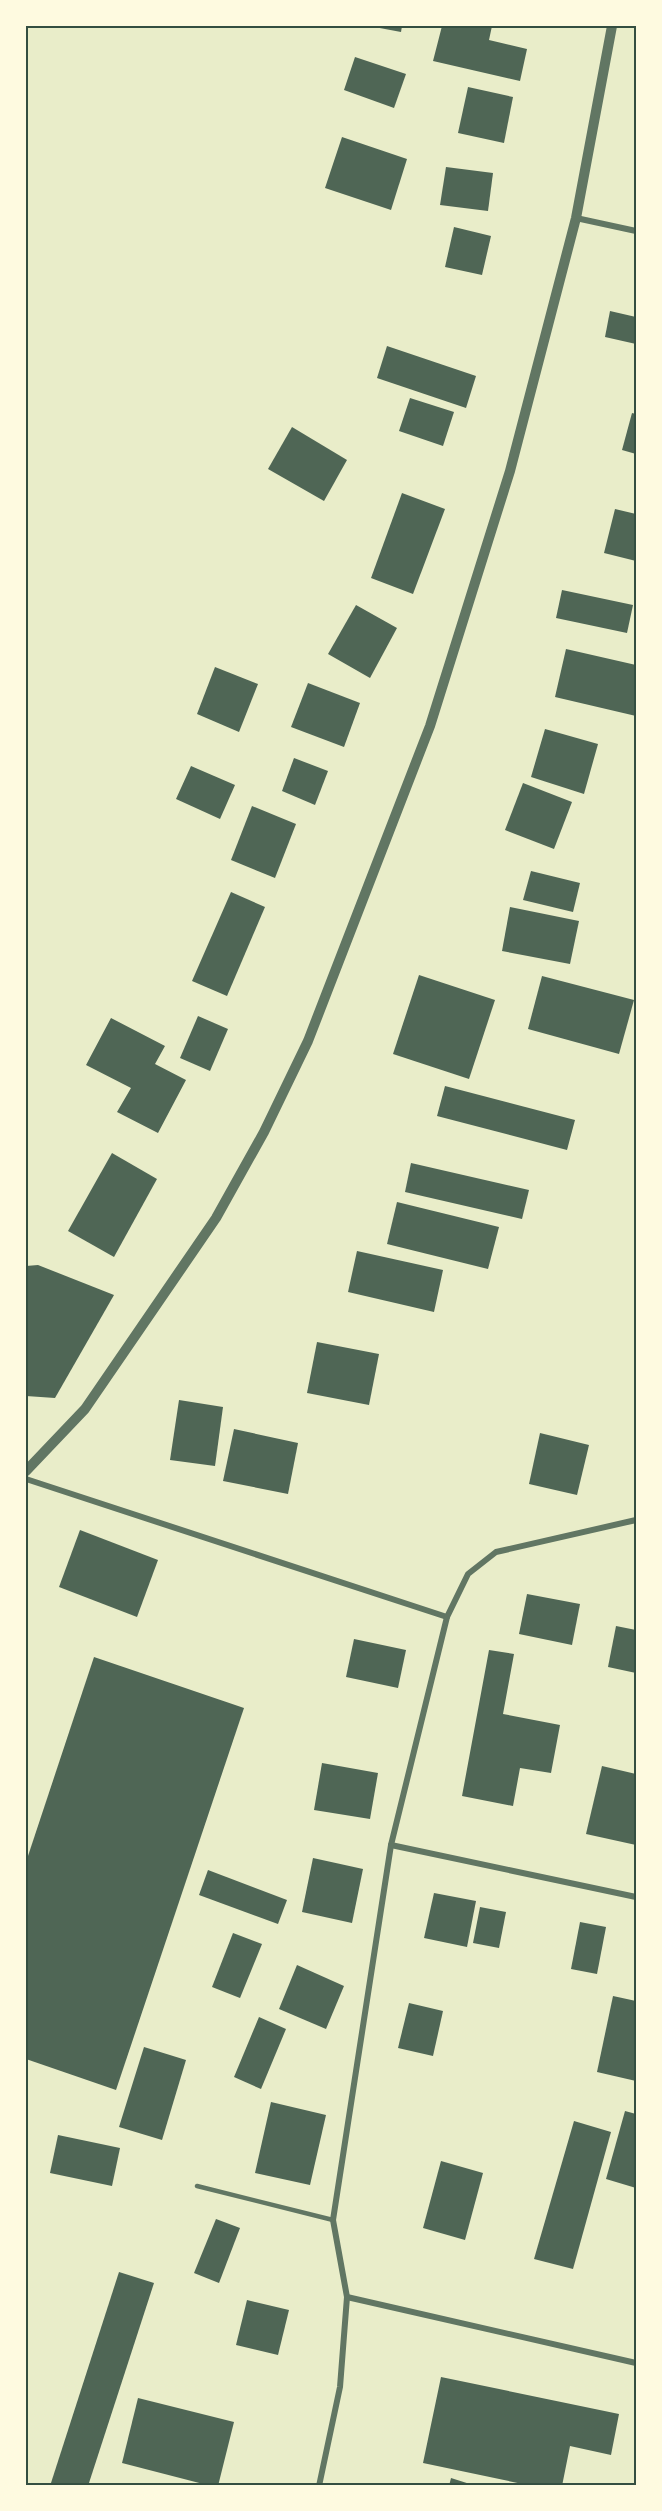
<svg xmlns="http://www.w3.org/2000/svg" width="662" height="2511" font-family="'Playfair Display',serif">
	<rect width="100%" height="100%" fill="#e9edc9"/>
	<!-- building -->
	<g fill="#4f6655">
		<polygon points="369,26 402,26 401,32"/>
		<polygon points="442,26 492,26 489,40 527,49 520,81 433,61"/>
		<polygon points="355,57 406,74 394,108 344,90"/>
		<polygon points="468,87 513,97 504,143 458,133"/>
		<polygon points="342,137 407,159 391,210 325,188"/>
		<polygon points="446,167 493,173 488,211 440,205"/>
		<polygon points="454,227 491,236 482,275 445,267"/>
		<polygon points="610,311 636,317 636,344 605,337"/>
		<polygon points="387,346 476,376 466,408 377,378"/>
		<polygon points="410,398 454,412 443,446 399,431"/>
		<polygon points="632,413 636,414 636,454 622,450"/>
		<polygon points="292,427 347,460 324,501 268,469"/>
		<polygon points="402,493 445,509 413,594 371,578"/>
		<polygon points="615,509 636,514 636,561 604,553"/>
		<polygon points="562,590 633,605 627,633 556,618"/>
		<polygon points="356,605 397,628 370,678 328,654"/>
		<polygon points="566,649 636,665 636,716 555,697"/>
		<polygon points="215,667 258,684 239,732 197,714"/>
		<polygon points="308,683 360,703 344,747 291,727"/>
		<polygon points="545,729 598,744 584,794 531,777"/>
		<polygon points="294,758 328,771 315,805 282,791"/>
		<polygon points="191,766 235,785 220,819 176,799"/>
		<polygon points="523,783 572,802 554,849 505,830"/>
		<polygon points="252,806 296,824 275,878 231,860"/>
		<polygon points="531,871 580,883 573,912 523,900"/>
		<polygon points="231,892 265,907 227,996 192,981"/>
		<polygon points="510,907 579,921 570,964 502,951"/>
		<polygon points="419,975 495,1000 469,1079 393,1054"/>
		<polygon points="542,976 634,1000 619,1054 528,1029"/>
		<polygon points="198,1016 228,1029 210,1071 180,1058"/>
		<polygon points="111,1018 165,1046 155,1064 186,1080 158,1133 117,1112 131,1088 86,1065"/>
		<polygon points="445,1086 575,1120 567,1150 437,1116"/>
		<polygon points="112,1153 157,1179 114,1257 68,1231"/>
		<polygon points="411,1163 529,1190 522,1219 405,1192"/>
		<polygon points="397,1202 499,1227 488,1269 387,1244"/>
		<polygon points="357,1251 443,1270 434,1312 348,1292"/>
		<polygon points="38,1265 114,1295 55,1398 26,1396 26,1266"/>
		<polygon points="317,1342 379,1354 369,1405 307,1393"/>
		<polygon points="179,1400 223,1407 215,1466 170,1460"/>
		<polygon points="234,1429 298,1443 288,1494 223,1481"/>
		<polygon points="540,1433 589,1445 577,1495 529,1484"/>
		<polygon points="80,1530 158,1560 137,1617 59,1587"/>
		<polygon points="527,1594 580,1604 572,1645 519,1634"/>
		<polygon points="616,1626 636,1630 636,1673 608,1667"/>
		<polygon points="354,1639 406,1650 398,1688 346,1677"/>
		<polygon points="489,1650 514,1654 503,1714 560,1725 551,1773 520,1768 513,1806 462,1796"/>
		<polygon points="94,1657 244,1708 116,2090 26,2059 26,1862"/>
		<polygon points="322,1763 378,1773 370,1819 314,1810"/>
		<polygon points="602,1766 636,1774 636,1845 586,1834"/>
		<polygon points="313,1858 363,1869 352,1923 302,1912"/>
		<polygon points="208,1870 287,1900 278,1924 199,1895"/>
		<polygon points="434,1893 476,1901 467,1947 424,1938"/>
		<polygon points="480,1907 506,1912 499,1948 473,1943"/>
		<polygon points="580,1922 606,1927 597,1974 571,1969"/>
		<polygon points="233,1933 262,1944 240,1998 212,1987"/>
		<polygon points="297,1965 344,1986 326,2029 279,2009"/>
		<polygon points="613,1996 636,2001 636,2081 597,2072"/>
		<polygon points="409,2003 443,2011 433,2056 398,2048"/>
		<polygon points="259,2017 286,2029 261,2089 234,2077"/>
		<polygon points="144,2047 186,2060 162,2140 119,2127"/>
		<polygon points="271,2102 326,2115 310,2185 255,2173"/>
		<polygon points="625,2111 636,2114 636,2188 606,2179"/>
		<polygon points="574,2121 611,2132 573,2269 534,2259"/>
		<polygon points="58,2135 120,2148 112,2186 50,2173"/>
		<polygon points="441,2161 483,2173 465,2240 423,2228"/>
		<polygon points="216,2219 240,2228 219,2283 194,2273"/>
		<polygon points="119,2272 154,2283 88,2486 50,2486"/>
		<polygon points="247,2300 289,2310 278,2355 236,2345"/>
		<polygon points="441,2377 619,2414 611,2455 570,2446 562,2486 532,2486 423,2463"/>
		<polygon points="138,2398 234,2422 218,2486 211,2486 122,2463"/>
		<polygon points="451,2478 473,2485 473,2486 449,2486"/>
	</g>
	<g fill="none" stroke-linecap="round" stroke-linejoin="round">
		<!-- service -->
		<polyline stroke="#617663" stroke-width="4.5" points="197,2186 333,2220"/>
		<!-- minor -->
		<g stroke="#617663" stroke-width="6">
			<polyline points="576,218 636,231"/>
			<polyline points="26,1479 447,1617"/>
			<polyline points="391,1845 636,1897"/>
			<polyline points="347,2297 636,2363"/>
			<polyline points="319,2486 340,2387 347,2297 333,2220 391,1845 447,1617 468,1574 496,1552 636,1520"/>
		</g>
		<!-- tertiary -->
		<polyline stroke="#617663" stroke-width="10" points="26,1471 85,1409 216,1218 264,1132 308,1041 430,726 510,471 576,218 612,26"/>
	</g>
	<!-- border -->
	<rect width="662" height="2511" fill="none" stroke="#fefae0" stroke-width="54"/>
	<rect x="27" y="27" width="608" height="2457" fill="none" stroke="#344e41" stroke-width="2"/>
</svg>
